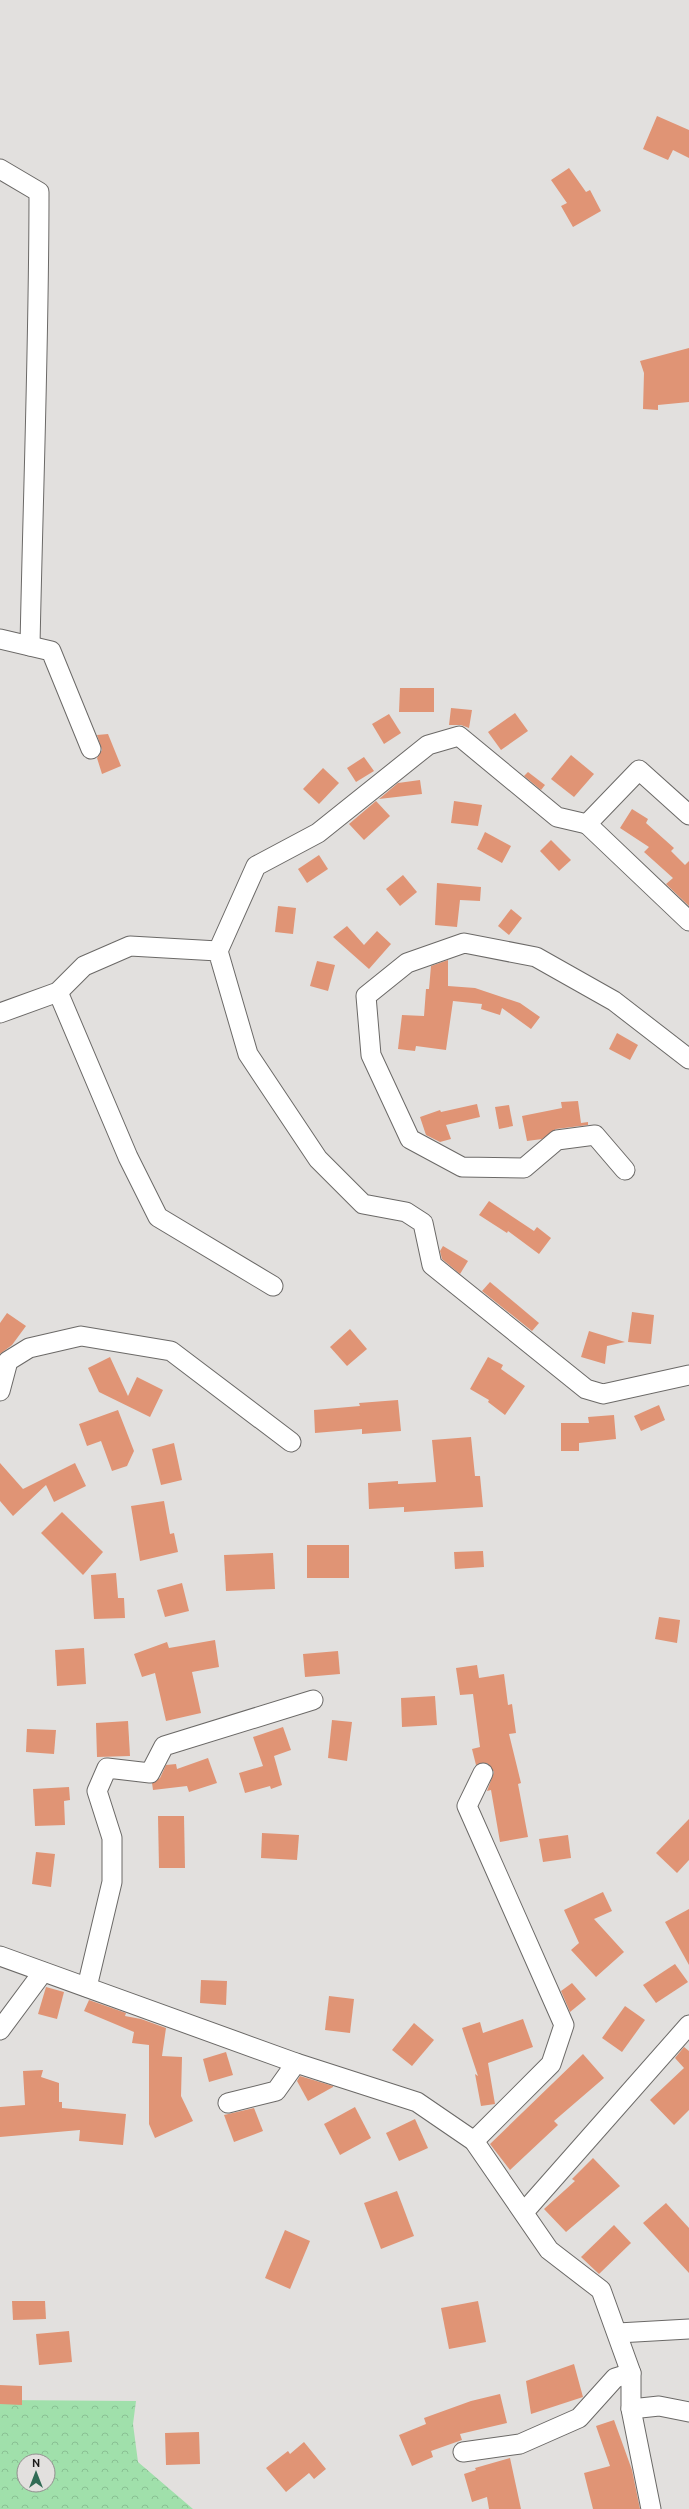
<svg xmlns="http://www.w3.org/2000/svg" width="689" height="2509" font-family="Ubuntu,sans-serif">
	<defs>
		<pattern id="forest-crowns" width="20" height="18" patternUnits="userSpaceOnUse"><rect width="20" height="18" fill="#a0e0ab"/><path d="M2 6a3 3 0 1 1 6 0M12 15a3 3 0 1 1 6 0" fill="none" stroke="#89c093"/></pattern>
	</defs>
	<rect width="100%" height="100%" fill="#e2e0de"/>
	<!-- forest -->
	<path fill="url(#forest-crowns)" fill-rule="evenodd" d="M 0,2400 L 136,2401 L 133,2424 L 138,2462 L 193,2509 L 0,2509 ZM 24,2461 L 48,2461 L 48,2485 L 24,2485 Z"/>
	<!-- building -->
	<g fill="#e09475">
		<polygon points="657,116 689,130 689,158 673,150 668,160 643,149"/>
		<polygon points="569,168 586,192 590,190 601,211 573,227 561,206 567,203 551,180"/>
		<polygon points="689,348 689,402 658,405 658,410 643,409 644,373 640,361"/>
		<polygon points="400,688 434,688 434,712 399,712"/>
		<polygon points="451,708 472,710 469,728 461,725 449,725"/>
		<polygon points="515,713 528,731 501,750 488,732"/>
		<polygon points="389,714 401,733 384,744 372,724"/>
		<polygon points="108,734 121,766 102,774 97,758 102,750 97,735"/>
		<polygon points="571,755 594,774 574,797 551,779"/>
		<polygon points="364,757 374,771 356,782 347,768"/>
		<polygon points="323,768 339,783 319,804 303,789"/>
		<polygon points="528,772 545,785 541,790 524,776"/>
		<polygon points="420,780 422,794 379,799 398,783"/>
		<polygon points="376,801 390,816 364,840 349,824"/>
		<polygon points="454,801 482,805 478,826 451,823"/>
		<polygon points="632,809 648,819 646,823 674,848 671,851 685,865 689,861 689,906 666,884 673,878 644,852 649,847 620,828"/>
		<polygon points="485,832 511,846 502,863 477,849"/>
		<polygon points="551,840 571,860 559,871 540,851"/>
		<polygon points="319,855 328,869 307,883 298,869"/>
		<polygon points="403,875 417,892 400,906 386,889"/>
		<polygon points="437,883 481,887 480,901 460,900 457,927 435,925"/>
		<polygon points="278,906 296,908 293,934 275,932"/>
		<polygon points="511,909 522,918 509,935 498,926"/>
		<polygon points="347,926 364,945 377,931 391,944 369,969 333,937"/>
		<polygon points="448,960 448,986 475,988 520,1003 540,1017 531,1029 502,1008 500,1015 481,1009 482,1004 453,1001 446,1050 416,1046 415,1051 398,1049 402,1015 424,1016 426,989 429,989 431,966"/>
		<polygon points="317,961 335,965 328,991 310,986"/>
		<polygon points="617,1033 638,1045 630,1060 609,1049"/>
		<polygon points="578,1101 581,1123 588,1122 588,1125 556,1129 542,1139 527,1141 522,1116 562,1108 561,1102"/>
		<polygon points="477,1104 480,1117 446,1125 451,1139 440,1142 426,1135 420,1117 440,1110 441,1112"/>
		<polygon points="509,1105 513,1126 499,1129 495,1107"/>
		<polygon points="489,1201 534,1231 537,1227 551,1238 539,1254 508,1231 507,1233 479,1215"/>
		<polygon points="443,1246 468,1261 460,1274 442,1259 440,1251"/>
		<polygon points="490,1282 539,1323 532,1331 482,1291"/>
		<polygon points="632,1312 654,1315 651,1344 628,1342"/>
		<polygon points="7,1313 26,1326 12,1345 0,1354 0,1323"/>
		<polygon points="350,1329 367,1349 347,1366 330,1347"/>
		<polygon points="589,1331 625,1342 607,1346 605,1364 581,1357"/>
		<polygon points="110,1357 128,1396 137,1377 163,1390 150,1417 99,1392 88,1368"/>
		<polygon points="488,1357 503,1365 501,1369 525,1386 505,1415 488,1402 489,1400 470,1389"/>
		<polygon points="398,1400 401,1431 362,1434 362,1429 315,1433 314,1410 360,1406 359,1403"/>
		<polygon points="659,1405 665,1420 641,1431 634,1416"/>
		<polygon points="118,1410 134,1451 127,1466 112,1471 101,1441 87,1446 79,1424"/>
		<polygon points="614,1415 616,1439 579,1443 579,1451 561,1451 561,1423 589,1423 588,1417"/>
		<polygon points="471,1437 475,1476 480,1476 483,1507 404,1512 404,1507 369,1509 368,1483 398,1481 398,1484 436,1482 432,1440"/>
		<polygon points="174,1443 182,1480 161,1485 152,1449"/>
		<polygon points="0,1463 23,1489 75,1463 86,1486 54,1502 46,1485 13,1516 0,1501"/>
		<polygon points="164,1501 170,1534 174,1533 178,1552 140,1561 131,1506"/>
		<polygon points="62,1512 103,1552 83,1575 41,1533"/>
		<rect x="307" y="1545" width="42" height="33"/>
		<polygon points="483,1551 484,1567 455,1569 454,1552"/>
		<polygon points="273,1553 275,1589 226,1591 224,1555"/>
		<polygon points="116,1573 118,1598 124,1598 125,1618 94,1619 91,1575"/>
		<polygon points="182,1583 189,1611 165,1617 157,1590"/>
		<polygon points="659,1617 680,1620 677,1643 655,1639"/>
		<polygon points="215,1640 219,1667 192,1672 201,1713 166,1721 155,1673 142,1677 134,1654 167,1642 169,1648"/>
		<polygon points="84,1648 86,1684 57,1686 55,1650"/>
		<polygon points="338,1651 340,1674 305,1677 303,1654"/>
		<polygon points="477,1665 479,1678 504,1674 508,1705 512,1704 516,1733 509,1734 521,1783 518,1784 528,1837 500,1842 491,1790 487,1791 494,1772 487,1763 476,1765 472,1749 480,1747 473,1694 460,1695 456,1668"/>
		<polygon points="435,1696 437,1725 402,1727 401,1698"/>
		<polygon points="332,1720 352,1722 347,1761 328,1758"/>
		<polygon points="128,1721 130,1756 97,1757 96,1723"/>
		<polygon points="283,1727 291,1750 274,1756 282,1785 271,1789 270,1786 245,1793 239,1773 263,1766 253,1737"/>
		<polygon points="27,1729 56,1730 54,1754 26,1752"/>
		<polygon points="208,1758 217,1783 189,1792 187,1786 153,1790 152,1783 160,1778 166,1765 176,1764 177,1769"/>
		<polygon points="69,1787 70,1800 64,1801 65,1825 35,1826 33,1789"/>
		<polygon points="158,1816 184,1816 185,1868 159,1868"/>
		<polygon points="689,1819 689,1860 677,1873 656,1853"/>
		<polygon points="262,1833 299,1835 297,1860 261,1858"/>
		<polygon points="568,1835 571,1858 543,1862 539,1839"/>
		<polygon points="36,1852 55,1854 51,1887 32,1884"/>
		<polygon points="603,1892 612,1911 594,1919 624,1952 596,1977 571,1950 579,1943 564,1910"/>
		<polygon points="689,1909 689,1965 665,1922"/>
		<polygon points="675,1964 688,1982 656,2003 643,1985"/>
		<polygon points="201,1980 227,1981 226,2005 200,2003"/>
		<polygon points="572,1983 586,1999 570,2012 561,1991"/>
		<polygon points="46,1987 64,1992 57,2019 38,2014"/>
		<polygon points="329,1996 354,1999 350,2033 325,2030"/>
		<polygon points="89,2000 126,2013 125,2016 141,2019 166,2028 162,2056 182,2057 181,2096 193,2121 155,2138 149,2124 149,2045 132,2043 134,2032 84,2011"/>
		<polygon points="625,2006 645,2020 622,2052 602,2038"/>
		<polygon points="523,2019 533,2047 488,2063 495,2104 481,2106 475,2074 478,2076 462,2028 480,2022 483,2033"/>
		<polygon points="414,2023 434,2040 412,2066 392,2050"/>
		<polygon points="684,2047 689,2051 689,2110 674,2125 650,2100 684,2068 675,2058"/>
		<polygon points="226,2052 233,2075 209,2082 203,2059"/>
		<polygon points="583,2054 604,2078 554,2121 558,2125 510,2170 490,2144"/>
		<polygon points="43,2070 41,2077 59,2083 59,2102 62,2102 62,2108 126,2114 123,2145 79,2141 80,2130 0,2137 0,2107 25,2105 23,2071"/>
		<polygon points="300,2076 333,2086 333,2087 308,2101 297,2081"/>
		<polygon points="355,2107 371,2138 340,2155 324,2124"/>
		<polygon points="254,2108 263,2131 234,2142 224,2115"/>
		<polygon points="415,2119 428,2148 399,2161 386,2133"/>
		<polygon points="593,2158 620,2186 566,2232 544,2209 575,2181 572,2179"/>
		<polygon points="397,2191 414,2236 381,2249 364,2203"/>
		<polygon points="666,2203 689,2228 689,2273 643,2223"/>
		<polygon points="614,2225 631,2243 599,2274 581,2257"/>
		<polygon points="285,2230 310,2241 290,2289 265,2278"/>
		<polygon points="12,2301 45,2301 46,2319 13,2320"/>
		<polygon points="478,2301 486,2342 449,2349 441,2308"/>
		<polygon points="69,2331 72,2362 39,2365 36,2334"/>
		<polygon points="574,2364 583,2397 531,2414 526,2381"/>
		<polygon points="0,2385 22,2386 22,2405 0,2404"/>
		<polygon points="500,2394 507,2423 460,2434 462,2440 431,2451 433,2457 412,2466 399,2435 426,2424 424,2418 471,2401"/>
		<polygon points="614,2420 632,2470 640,2509 593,2509 584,2473 610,2466 596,2426"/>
		<polygon points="199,2432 200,2464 166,2465 165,2433"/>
		<polygon points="304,2442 326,2469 314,2479 309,2473 286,2492 266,2468 288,2451 290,2454"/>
		<polygon points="510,2458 521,2509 489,2509 487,2497 472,2502 464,2474 476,2470 475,2468"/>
	</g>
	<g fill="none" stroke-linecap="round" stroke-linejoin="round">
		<!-- street casing -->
		<g stroke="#6b6967" stroke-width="21">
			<g id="street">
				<path d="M 0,169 L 39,192 C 39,343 33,495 30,646"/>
				<polyline points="0,639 51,651 91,749"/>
				<polyline points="587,824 689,921"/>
				<polyline points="218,951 256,866 318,833 428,745 459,736 557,817 587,824 639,770 689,815"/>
				<polyline points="58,992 128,1157 158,1217 273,1286"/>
				<polyline points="0,1013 58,992 84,966 130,946 218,951 248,1054 318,1159 363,1204 406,1212 423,1223 432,1265 586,1389 603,1394 689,1375"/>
				<polyline points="625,1170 595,1135 557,1140 524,1168 462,1167 410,1139 371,1055 366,996 407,963 464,943 536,957 614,1001 689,1059"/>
				<polyline points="0,1391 8,1361 29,1348 81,1336 171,1351 291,1442"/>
				<polyline points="0,1956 296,2063 417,2102 474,2141 549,2250 601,2290 631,2373 631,2409 651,2509"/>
				<polyline points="87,1987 112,1882 112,1838 97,1791 107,1768 150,1773 164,1746 313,1700"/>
				<polyline points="0,2030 43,1972"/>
				<polyline points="228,2103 276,2091 296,2063"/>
				<polyline points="474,2141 551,2064 564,2025 467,1806 483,1773"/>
				<polyline points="524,2212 689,2025"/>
				<polyline points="618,2333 689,2329"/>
				<polyline points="631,2409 659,2406 689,2412"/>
				<polyline points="463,2452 520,2444 579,2418 615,2378 631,2373"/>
			</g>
		</g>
		<!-- street -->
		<use href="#street" stroke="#fff" stroke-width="19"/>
	</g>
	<!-- north arrow -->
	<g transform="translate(36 2473)"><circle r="19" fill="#e2e0de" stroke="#939190"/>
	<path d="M0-3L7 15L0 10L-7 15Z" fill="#316b55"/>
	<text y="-6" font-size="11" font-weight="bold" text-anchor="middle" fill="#1c1b1a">N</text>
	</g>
</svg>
